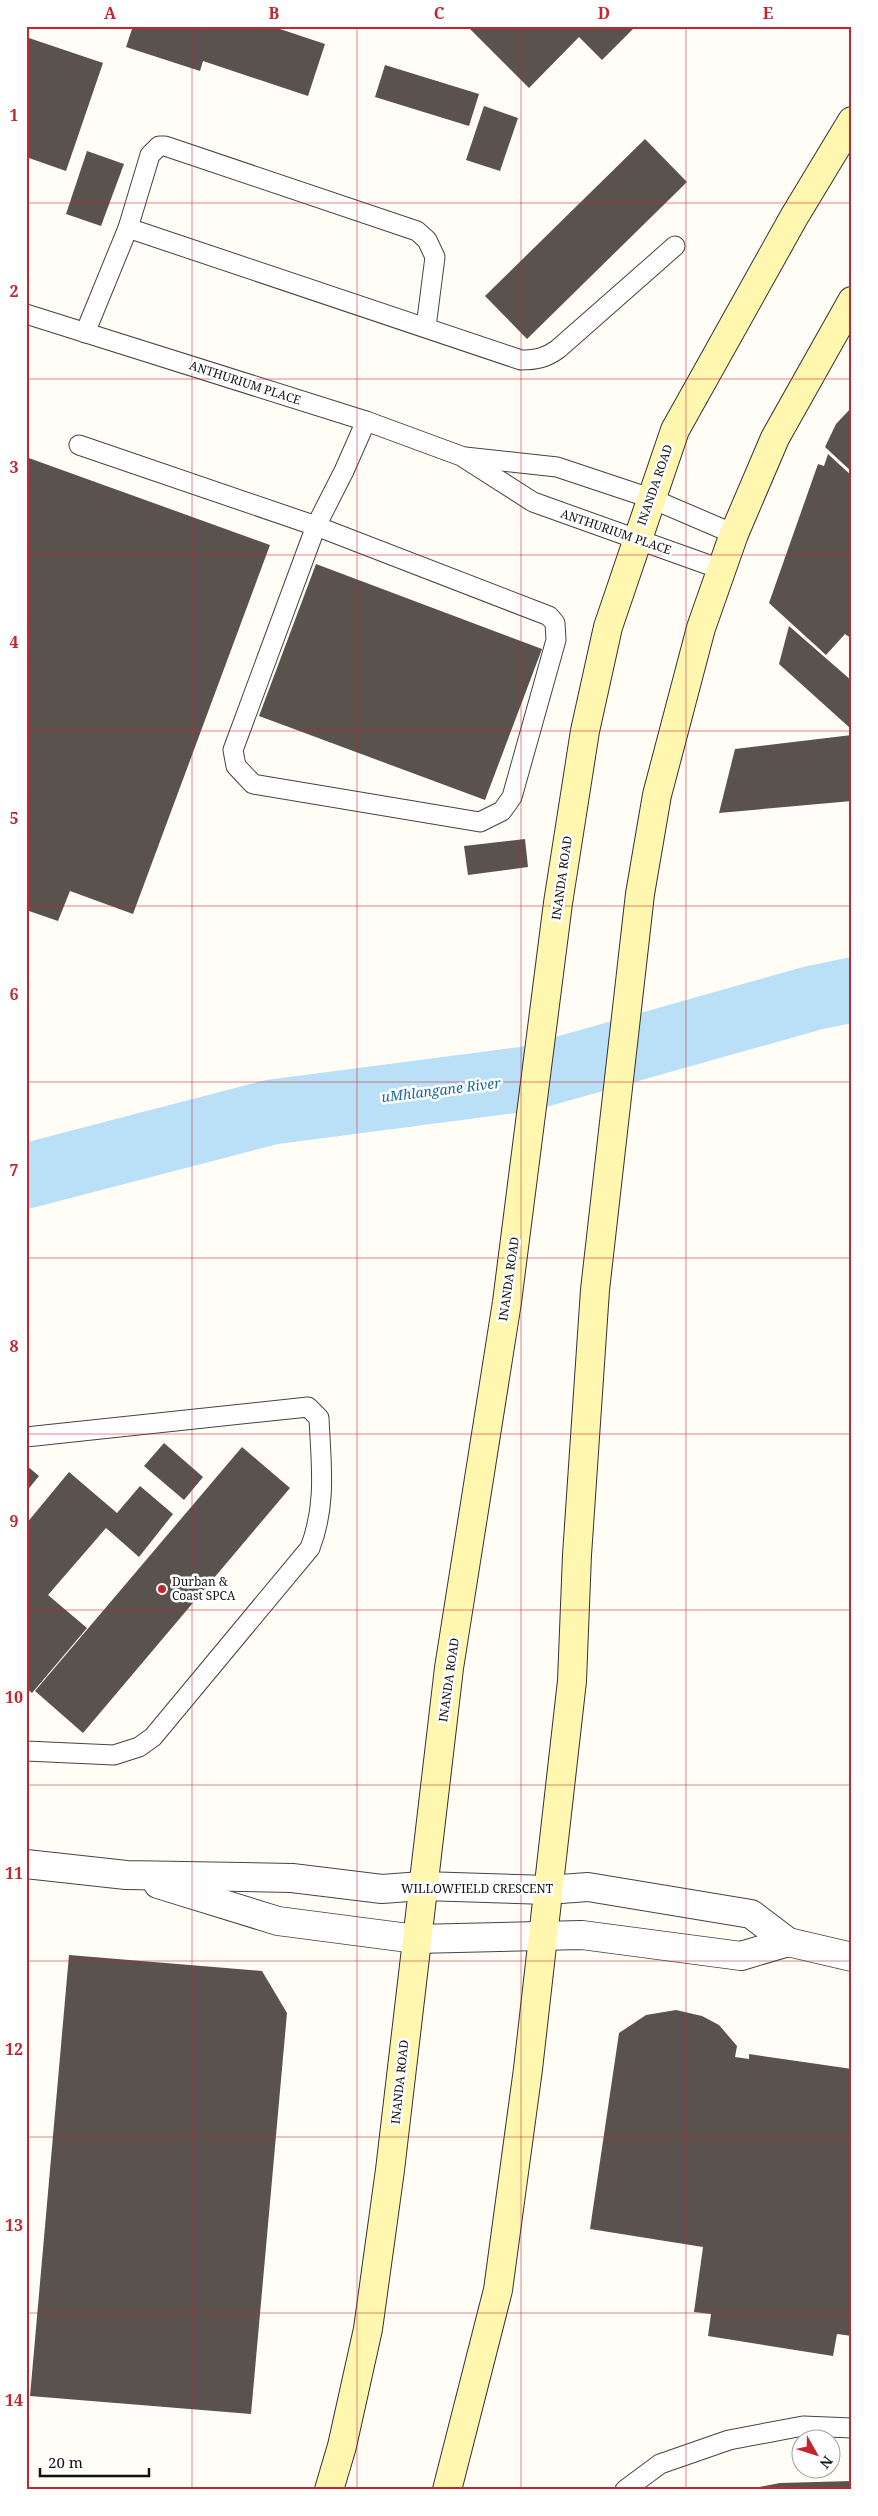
<svg xmlns="http://www.w3.org/2000/svg" width="878" height="2516" font-family="'Noto Serif',serif">
	<rect width="100%" height="100%" fill="#fffdf5"/>
	<g fill="none" stroke-linecap="round" stroke-linejoin="round">
		<!-- river -->
		<polyline stroke="#b9e0f7" stroke-width="65" points="26,1176 272,1112 526,1079 813,998 852,990"/>
	</g>
	<!-- building -->
	<g fill="#5a524d">
		<polygon points="133,26 271,26 325,44 308,96 203,61 200,71 126,47"/>
		<polygon points="467,26 636,26 602,60 579,37 529,88"/>
		<polygon points="26,37 103,63 66,171 26,157"/>
		<polygon points="385,65 479,94 469,126 375,97"/>
		<polygon points="484,106 518,118 500,171 466,160"/>
		<polygon points="645,139 687,182 527,339 485,296"/>
		<polygon points="87,151 124,164 101,226 66,214"/>
		<polygon points="852,407 852,472 825,447 836,424"/>
		<polygon points="828,454 852,476 852,639 845,634 826,655 769,603 818,464 824,466"/>
		<polygon points="26,457 270,545 133,914 70,891 58,921 26,910"/>
		<polygon points="316,564 542,649 485,800 259,716"/>
		<polygon points="789,626 852,681 852,726 850,728 779,664"/>
		<polygon points="852,735 852,801 719,813 735,749"/>
		<polygon points="525,839 528,867 468,875 464,846"/>
		<polygon points="164,1443 203,1477 184,1500 144,1466"/>
		<polygon points="242,1447 290,1488 83,1733 35,1691"/>
		<polygon points="26,1465 39,1476 26,1492"/>
		<polygon points="69,1472 117,1513 140,1486 173,1514 139,1557 106,1528 48,1595 87,1628 32,1693 26,1688 26,1524"/>
		<polygon points="69,1955 262,1971 287,2013 251,2414 30,2396"/>
		<polygon points="676,2010 702,2016 719,2025 737,2046 735,2057 749,2059 749,2054 852,2069 852,2336 837,2334 833,2356 708,2336 711,2314 694,2312 703,2247 590,2229 619,2033 646,2015"/>
		<polygon points="852,2481 852,2490 749,2489 780,2483"/>
	</g>
	<g fill="none" stroke-linecap="round" stroke-linejoin="round">
		<!-- service casing -->
		<g stroke="#444" stroke-width="21">
			<g id="service">
				<polyline points="128,228 150,155 159,146 165,146 417,231 427,240 435,257 426,327"/>
				<polyline points="26,314 366,421 461,456 533,502 723,570"/>
				<path d="M 85,333 L 128,228 L 521,360 C 536,360 546,358 558,349 L 675,246"/>
				<polyline points="79,445 316,526 233,750 236,766 253,784 480,822 502,811 512,797 556,640 555,623 549,616 316,526 344,471 366,421"/>
				<polyline points="465,457 557,467 650,498 734,534"/>
				<path d="M 26,1437 L 308,1407 L 319,1418 C 321,1464 327,1504 310,1548 L 153,1737 L 139,1747 L 114,1755 L 26,1751"/>
				<polyline points="625,2490 660,2464 729,2440 803,2426 852,2428"/>
			</g>
		</g>
		<!-- minor casing -->
		<g stroke="#444" stroke-width="30">
			<g id="minor">
				<polyline points="26,1864 126,1875 292,1878 382,1889 422,1886 547,1890 588,1887 751,1914 788,1942 852,1957"/>
				<polyline points="158,1884 278,1921 416,1939 582,1935 741,1956 788,1942"/>
			</g>
		</g>
		<!-- secondary casing -->
		<g stroke="#333" stroke-width="30">
			<g id="secondary">
				<polyline points="329,2490 342,2446 368,2329 390,2170 449,1668 507,1302 558,903 585,731 608,627 675,430 794,217 852,121"/>
				<polyline points="447,2490 498,2290 528,2069 572,1681 577,1555 595,1290 640,894 657,795 701,628 734,534 775,438 852,301"/>
			</g>
		</g>
		<!-- service -->
		<use href="#service" stroke="#fff" stroke-width="19"/>
		<!-- minor -->
		<use href="#minor" stroke="#fff" stroke-width="28"/>
		<!-- secondary -->
		<use href="#secondary" stroke="#fff6b0" stroke-width="28"/>
	</g>
	<!-- grid -->
	<path fill="none" stroke="#c4262e" stroke-width="1" stroke-opacity="0.55" d="M 192,26 L 192,2490M 357,26 L 357,2490M 521,26 L 521,2490M 686,26 L 686,2490M 26,203 L 852,203M 26,379 L 852,379M 26,555 L 852,555M 26,731 L 852,731M 26,906 L 852,906M 26,1082 L 852,1082M 26,1258 L 852,1258M 26,1434 L 852,1434M 26,1610 L 852,1610M 26,1785 L 852,1785M 26,1961 L 852,1961M 26,2137 L 852,2137M 26,2313 L 852,2313"/>
	<!-- markers -->
	<circle fill="#c4262e" stroke="#fff" stroke-width="2" cx="162" cy="1589" r="5"/>
	<g text-anchor="middle" stroke-width="5" stroke-linejoin="round" paint-order="stroke">
		<!-- street labels -->
		<g font-size="12" fill="#111" stroke="#fff">
			<text transform="translate(245 383) rotate(18)" y="4">ANTHURIUM PLACE</text>
			<text transform="translate(655 485) rotate(-71)" y="4">INANDA ROAD</text>
			<text transform="translate(616 532) rotate(19)" y="4">ANTHURIUM PLACE</text>
			<text transform="translate(562 878) rotate(-82)" y="4">INANDA ROAD</text>
			<text transform="translate(509 1279) rotate(-82)" y="4">INANDA ROAD</text>
			<text transform="translate(449 1680) rotate(-82)" y="4">INANDA ROAD</text>
			<text x="477" y="1893">WILLOWFIELD CRESCENT</text>
			<text transform="translate(400 2082) rotate(-84)" y="4">INANDA ROAD</text>
		</g>
		<!-- poi labels -->
		<g font-size="12" fill="#111" stroke="#fff" text-anchor="start">
			<text x="172" y="1586">Durban &amp;<tspan x="172" dy="14">Coast SPCA</tspan></text>
		</g>
		<!-- water labels -->
		<g font-size="14" font-style="italic" fill="#1768a6" stroke="#fff">
			<text transform="translate(441 1090) rotate(-7)" y="5">uMhlangane River</text>
		</g>
	</g>
	<!-- border -->
	<rect width="878" height="2516" fill="none" stroke="#ffffff" stroke-width="55"/>
	<!-- north arrow -->
	<g transform="translate(816 2454) rotate(129)"><circle r="24" fill="#ffffff" stroke="#a0a0a0"/>
	<path d="M0-4L9 19L0 12L-9 19Z" fill="#c4262e"/>
	<text y="-8" font-size="14" font-weight="bold" text-anchor="middle" fill="#111111">N</text>
	</g>
	<!-- scale -->
	<path d="M40 2468v8h109v-8" fill="none" stroke="#111111" stroke-width="2.5"/>
	<text x="48" y="2468" font-size="15" fill="#111111" stroke="#ffffff" stroke-width="4" paint-order="stroke">20 m</text>
	<rect x="28" y="28" width="822" height="2460" fill="none" stroke="#c4262e" stroke-width="2"/>
	<g font-size="16" text-anchor="middle" font-weight="bold" fill="#c4262e">
		<text x="110" y="19">A</text>
		<text x="274" y="19">B</text>
		<text x="439" y="19">C</text>
		<text x="604" y="19">D</text>
		<text x="768" y="19">E</text>
		<text x="14" y="121">1</text>
		<text x="14" y="297">2</text>
		<text x="14" y="473">3</text>
		<text x="14" y="648">4</text>
		<text x="14" y="824">5</text>
		<text x="14" y="1000">6</text>
		<text x="14" y="1176">7</text>
		<text x="14" y="1352">8</text>
		<text x="14" y="1527">9</text>
		<text x="14" y="1703">10</text>
		<text x="14" y="1879">11</text>
		<text x="14" y="2055">12</text>
		<text x="14" y="2231">13</text>
		<text x="14" y="2406">14</text>
	</g>
</svg>
